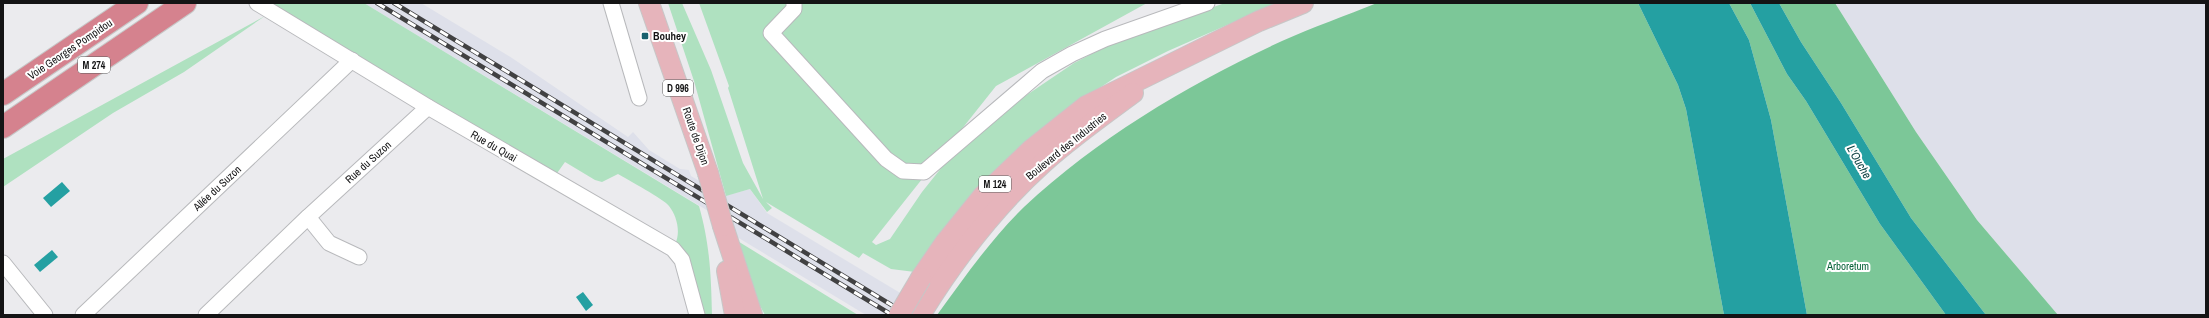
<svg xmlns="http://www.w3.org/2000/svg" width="2209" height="318" font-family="'Archivo Narrow',sans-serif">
	<rect width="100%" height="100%" fill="#ebebee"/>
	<!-- built -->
	<g fill="#dee0ea">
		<polygon points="364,3 421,3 512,58 628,137 633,132 649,150 680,169 689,170 691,176 725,196 750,189 767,213 937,315 866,315 737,237 733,226"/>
		<polygon points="1835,3 2206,3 2206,315 2058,315 1977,220 1916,132"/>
	</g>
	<!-- green -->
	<g fill="#afe1c0">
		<path d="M 267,3 L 364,3 L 699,206 C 710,245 711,275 712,315 L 704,315 L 688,258 L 675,244 C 681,233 677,216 669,206 C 664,199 628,180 618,174 L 602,182 L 595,180 L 565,162 L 555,176 Z"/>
		<polygon points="668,3 682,3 711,70 743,163 763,199 728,88 729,86 699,3 1147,3 996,86 872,242 876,245 890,239 922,192 946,162 997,115 1074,63 1119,40 1225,3 1277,3 1168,51 1116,77 1062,113 915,272 891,269 863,253 859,258 766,202 772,208 767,212 750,189 726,196 694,81"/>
		<polygon points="265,16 184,72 113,113 3,187 3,159"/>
		<polygon points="736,240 858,315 765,315 751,289"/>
	</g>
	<!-- forest -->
	<g fill="#7cc798">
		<path d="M 1377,3 L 1638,3 L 1678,85 L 1686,109 L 1724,315 L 937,315 C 964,278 991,239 1024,207 C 1099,137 1189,84 1282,41 C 1313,27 1345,16 1377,3 Z"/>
		<polygon points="1729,3 1750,3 1787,74 1806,101 1880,224 1946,315 1807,315 1771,120 1749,40"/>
		<polygon points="1779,3 1835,3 1916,132 1977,220 2058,315 1986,315 1911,218 1841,103 1801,42"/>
	</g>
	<!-- water -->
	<g fill="#24a0a2">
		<polygon points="1638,3 1729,3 1749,40 1771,120 1807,315 1724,315 1686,109 1678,85"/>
		<polygon points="1750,3 1779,3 1801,42 1841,103 1911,218 1986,315 1946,315 1880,224 1806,101 1787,74"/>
		<polygon points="62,182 70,191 51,207 43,198"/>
		<polygon points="52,250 58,257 40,272 34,265"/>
		<polygon points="583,292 593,305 586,311 576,297"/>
	</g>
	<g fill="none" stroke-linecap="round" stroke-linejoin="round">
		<!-- minor casing -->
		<g stroke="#b8b9bc" stroke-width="17">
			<g id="minor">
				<polyline points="257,3 428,107 673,249 682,260 697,315"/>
				<polyline points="611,3 639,98"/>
				<polyline points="794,3 794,9 771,33 886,159 903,171 924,172 1042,71 1072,54 1105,39 1207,3"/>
				<polyline points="308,217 329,243 359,257"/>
				<polyline points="3,263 45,315"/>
				<polyline points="83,315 352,60"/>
				<polyline points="206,315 308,217 428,107"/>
			</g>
		</g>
		<!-- major casing -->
		<g stroke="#c7c7c7" stroke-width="22">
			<g id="major">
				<polyline points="649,3 708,173"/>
				<polyline points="723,226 752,315"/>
				<polyline points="727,271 735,315"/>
				<polyline points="921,278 945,243 983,196 1032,149 1086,106 1259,21 1303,3"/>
				<path d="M 920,315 C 955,258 994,207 1044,162 C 1072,137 1103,115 1133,93"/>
			</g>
		</g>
		<!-- highway casing -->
		<g stroke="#c7c7c7" stroke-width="24">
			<g id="highway">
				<polyline points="3,94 137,3"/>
				<polyline points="3,127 185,3"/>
			</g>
		</g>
		<!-- minor -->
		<use href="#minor" stroke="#fff" stroke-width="15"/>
		<!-- major -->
		<use href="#major" stroke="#e6b4bb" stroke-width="20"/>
		<!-- highway -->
		<use href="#highway" stroke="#d5828e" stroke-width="22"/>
		<!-- rail casing -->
		<g stroke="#414142" stroke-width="4.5">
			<g id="rail">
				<polyline points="377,3 892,315"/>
				<polyline points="394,3 908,315"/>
			</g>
		</g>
		<!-- rail -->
		<use href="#rail" stroke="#fff" stroke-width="3" stroke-dasharray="9" stroke-linecap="butt"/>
		<!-- major-bridge casing -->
		<g stroke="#c7c7c7" stroke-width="22" stroke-linecap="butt">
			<g id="major-bridge">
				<polyline points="708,173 723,226"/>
				<polyline points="899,315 921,278"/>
			</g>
		</g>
		<!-- major-bridge -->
		<use href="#major-bridge" stroke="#e6b4bb" stroke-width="20"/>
	</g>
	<!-- markers -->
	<rect fill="#18626f" stroke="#fff" stroke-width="1.5" x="641" y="32" width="8" height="8" rx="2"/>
	<g text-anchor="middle" stroke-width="4" stroke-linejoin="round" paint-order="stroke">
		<!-- shield labels -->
		<g fill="#fff" stroke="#5a5a5b" stroke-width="1">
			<rect x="78" y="57" width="32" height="16" rx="3"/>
			<rect x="663" y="80" width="30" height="16" rx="3"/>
			<rect x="979" y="176" width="32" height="16" rx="3"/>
		</g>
		<g font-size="10" font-weight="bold" fill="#141415">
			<text x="94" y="69">M 274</text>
			<text x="678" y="92">D 996</text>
			<text x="995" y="188">M 124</text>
		</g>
		<!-- poi labels -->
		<g font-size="11" font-weight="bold" fill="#141415" stroke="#fff" text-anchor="start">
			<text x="653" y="40">Bouhey</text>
		</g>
		<!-- street labels -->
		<g font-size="11" fill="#141415" stroke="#fff">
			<text transform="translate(70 49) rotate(-34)" y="4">Voie Georges Pompidou</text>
			<text transform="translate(696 136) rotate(71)" y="4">Route de Dijon</text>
			<text transform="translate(494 146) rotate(30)" y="4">Rue du Quai</text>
			<text transform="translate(1066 146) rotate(-39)" y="4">Boulevard des Industries</text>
			<text transform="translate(368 162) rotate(-42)" y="4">Rue du Suzon</text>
			<text transform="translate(217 188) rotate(-43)" y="4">Allée du Suzon</text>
		</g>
		<!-- park labels -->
		<g font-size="11" fill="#076338" stroke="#fff">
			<text x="1848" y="270">Arboretum</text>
		</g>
		<!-- water labels -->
		<g font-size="12" font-style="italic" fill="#114546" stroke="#fff">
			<text transform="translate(1859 162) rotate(60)" y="4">L'Ouche</text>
		</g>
	</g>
	<!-- border -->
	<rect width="2209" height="318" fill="none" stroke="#141415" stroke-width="8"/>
</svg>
